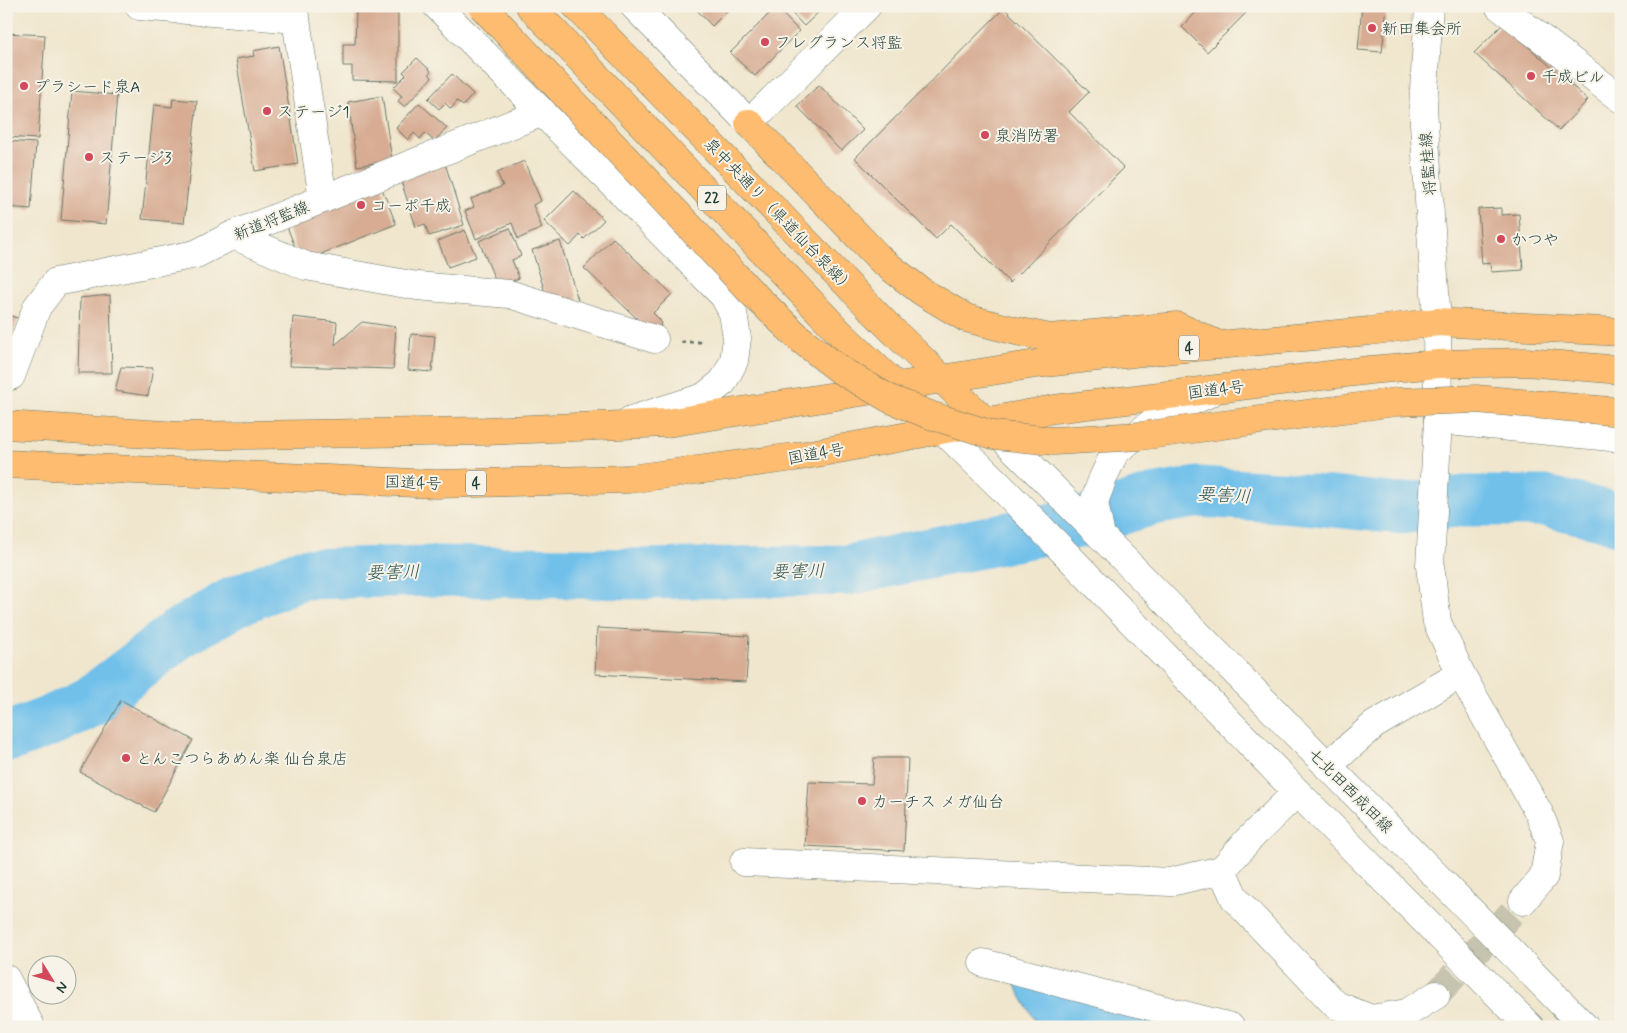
<svg xmlns="http://www.w3.org/2000/svg" width="1627" height="1033" font-family="Mynerve,'Klee One',sans-serif">
	<rect width="100%" height="100%" fill="#f7f3e8"/>
	<filter id="ink" filterUnits="userSpaceOnUse"><feTurbulence type="fractalNoise" baseFrequency=".02" numOctaves="2"/><feDisplacementMap in="SourceGraphic" scale="10" xChannelSelector="R" yChannelSelector="G"/><feConvolveMatrix kernelMatrix="1 2 1 2 8 2 1 2 1" color-interpolation-filters="sRGB"/></filter>
	<filter id="wash" filterUnits="userSpaceOnUse"><feTurbulence type="fractalNoise" baseFrequency=".0096" numOctaves="4" result="noise"/><feDisplacementMap in="SourceGraphic" scale="20" xChannelSelector="R" yChannelSelector="G"/><feGaussianBlur stdDeviation="1.12" result="paint"/><feColorMatrix in="noise" values="0 0 0 0 0 0 0 0 0 0 0 0 0 0 0 0 0 1.4 0 .05"/><feComposite in="paint" operator="in"/></filter>
	<g filter="url(#wash)">
		<rect width="100%" height="100%" fill="#f0e6cd"/>
		<!-- water -->
		<polygon fill="#6fc0ea" stroke="#477e8f" points="1010,976 1201,1027 1037,1027 1037,1024"/>
		<g fill="none" stroke-linecap="round" stroke-linejoin="round">
			<!-- river -->
			<polyline stroke="#6fc0ea" stroke-width="51" points="6,735 11,736 53,720 90,702 140,664 178,634 234,602 301,574 435,571 644,574 848,570 1078,523 1152,500 1199,492 1293,498 1401,509 1464,501 1545,501 1605,515 1621,521"/>
		</g>
		<g id="blocks">
			<!-- building -->
			<g fill="#d7ac93">
				<polygon points="693,6 732,6 712,26"/>
				<polygon points="785,6 825,6 804,26"/>
				<polygon points="1202,6 1253,6 1207,52 1182,27"/>
				<polygon points="1362,6 1387,6 1382,52 1358,50"/>
				<polygon points="776,7 799,31 755,76 730,53"/>
				<polygon points="1004,8 1089,92 1069,112 1124,168 1010,283 951,224 936,239 855,158"/>
				<polygon points="356,12 398,13 398,81 352,80 352,66 343,66 343,44 355,44"/>
				<polygon points="1503,24 1588,100 1559,130 1474,53"/>
				<polygon points="6,33 45,35 38,139 6,137"/>
				<polygon points="279,46 298,164 255,171 236,59 254,56 253,51"/>
				<polygon points="417,58 431,71 429,74 432,77 405,107 398,101 402,96 393,88 406,75 403,72"/>
				<polygon points="452,74 473,94 463,106 457,101 451,109 445,103 439,109 428,99"/>
				<polygon points="819,85 863,130 841,151 797,106"/>
				<polygon points="72,91 117,95 106,224 61,220"/>
				<polygon points="382,96 392,160 357,166 348,102"/>
				<polygon points="173,99 197,101 184,223 142,219 154,105 172,107"/>
				<polygon points="419,103 447,128 434,141 425,133 420,139 414,133 408,140 396,128"/>
				<polygon points="6,141 36,143 31,209 6,207"/>
				<polygon points="524,161 541,201 533,205 542,228 518,239 512,223 476,239 465,211 474,207 471,199 503,186 497,173"/>
				<polygon points="445,163 464,225 429,236 425,224 416,227 400,178"/>
				<polygon points="381,186 396,224 301,262 286,224"/>
				<polygon points="574,191 604,220 584,239 580,235 570,246 544,221"/>
				<polygon points="1501,208 1501,215 1519,214 1523,270 1491,272 1490,263 1482,264 1478,209"/>
				<polygon points="510,228 521,256 512,260 519,278 498,287 479,241"/>
				<polygon points="465,230 476,257 448,267 438,241"/>
				<polygon points="613,238 672,294 653,313 660,320 661,328 650,331 584,268"/>
				<polygon points="560,241 578,300 568,303 565,296 548,302 532,250"/>
				<polygon points="110,295 112,373 78,373 80,298"/>
				<polygon points="6,315 18,318 10,343 6,346"/>
				<polygon points="293,317 337,322 335,345 362,322 396,327 393,369 289,366"/>
				<polygon points="411,334 435,336 432,372 408,370"/>
				<polygon points="121,367 153,368 148,396 115,391"/>
				<polygon points="597,628 749,636 746,682 595,674"/>
				<polygon points="121,700 193,740 154,812 80,772"/>
				<polygon points="874,758 908,758 904,851 805,846 809,782 872,784"/>
			</g>
		</g>
	</g>
	<g filter="url(#ink)">
		<use href="#blocks" fill-opacity="0" stroke="#68786a" stroke-width="1"/>
		<g fill="none" stroke-linecap="round" stroke-linejoin="round">
			<!-- minor-tunnel -->
			<polyline stroke="#c6c4ae" stroke-width="28" stroke-dasharray="28 14" stroke-linecap="butt" points="1436,995 1523,901"/>
			<!-- minor casing -->
			<g stroke="#68786a" stroke-width="29">
				<g id="minor">
					<polyline points="437,6 724,296 733,313 737,338 734,361 723,382 704,397 631,420"/>
					<polyline points="634,6 749,123 867,6"/>
					<polyline points="1429,6 1423,108 1437,322 1438,420 1430,566 1437,622 1461,674 1539,813 1550,841 1544,876 1523,901"/>
					<polyline points="1499,6 1621,99"/>
					<polyline points="323,199 543,112"/>
					<polyline points="233,235 306,266 417,286 509,294 654,339"/>
					<polyline points="6,376 11,376 37,307 56,282 196,254 233,235 323,199 296,19 139,6"/>
					<polyline points="1438,420 1621,438"/>
					<polyline points="990,425 1117,552 1585,1027"/>
					<polyline points="943,430 1005,491 1297,792 1530,1027"/>
					<polyline points="1101,536 1094,502 1103,478 1115,452 1163,414 1210,393"/>
					<polyline points="1327,766 1374,725 1461,674"/>
					<polyline points="1297,792 1248,840 1222,870 1235,899 1336,1005 1371,1019 1407,1013 1436,995"/>
					<polyline points="744,862 1170,882 1222,870"/>
					<polyline points="983,963 1231,1027"/>
					<polyline points="6,979 31,1027"/>
				</g>
			</g>
			<!-- major casing -->
			<g stroke="#68786a" stroke-width="29">
				<g id="major">
					<polyline points="530,6 840,333 911,400"/>
					<polyline points="576,6 884,322 986,422"/>
				</g>
			</g>
			<!-- highway casing -->
			<g stroke="#68786a" stroke-width="29">
				<g id="highway">
					<polyline points="749,123 882,261 921,291 966,318 1016,331 1050,338 1177,326 1219,345"/>
					<polyline points="6,425 180,436 485,431 667,423 1036,364 1142,352 1370,331 1437,322 1621,332"/>
					<polyline points="6,464 436,484 629,479 795,457 1054,409 1370,370 1438,364 1526,362 1621,370"/>
				</g>
			</g>
			<!-- path -->
			<polyline stroke="#68786a" stroke-width="3" stroke-dasharray="4 4" stroke-linecap="butt" points="681,342 704,342"/>
			<!-- minor -->
			<use href="#minor" stroke="#fff" stroke-width="28"/>
			<!-- major -->
			<use href="#major" stroke="#fdbc6f" stroke-width="28"/>
			<!-- highway -->
			<use href="#highway" stroke="#fdbc6f" stroke-width="28"/>
			<!-- major-bridge casing -->
			<g stroke="#68786a" stroke-width="29" stroke-linecap="butt">
				<polyline id="major-bridge" points="482,6 751,292 799,338 840,370 890,399 930,415 993,435 1054,441 1140,436 1396,402 1476,399 1621,412"/>
			</g>
			<!-- major-bridge -->
			<use href="#major-bridge" stroke="#fdbc6f" stroke-width="28"/>
		</g>
	</g>
	<!-- markers -->
	<g fill="#d1495b" stroke="#f7f3e8" stroke-width="2">
		<circle cx="1372" cy="28" r="5"/>
		<circle cx="765" cy="42" r="5"/>
		<circle cx="1531" cy="76" r="5"/>
		<circle cx="24" cy="86" r="5"/>
		<circle cx="267" cy="111" r="5"/>
		<circle cx="985" cy="135" r="5"/>
		<circle cx="89" cy="157" r="5"/>
		<circle cx="361" cy="205" r="5"/>
		<circle cx="1501" cy="239" r="5"/>
		<circle cx="126" cy="758" r="5"/>
		<circle cx="862" cy="801" r="5"/>
	</g>
	<g text-anchor="middle" stroke-width="4" stroke-linejoin="round" paint-order="stroke">
		<!-- shield labels -->
		<g fill="#f7f3e8" stroke="#60746a" stroke-width="1">
			<rect x="698" y="185.5" width="28" height="25" rx="4"/>
			<rect x="1179" y="335.5" width="20" height="25" rx="4"/>
			<rect x="466" y="470.5" width="20" height="25" rx="4"/>
		</g>
		<g font-size="15" font-weight="bold" fill="#1f3d34">
			<text x="712" y="203">22</text>
			<text x="1189" y="353">4</text>
			<text x="476" y="488">4</text>
		</g>
		<!-- poi labels -->
		<g font-size="16" fill="#1f3d34" stroke="#f7f3e8" text-anchor="start">
			<text x="1382" y="34">新田集会所</text>
			<text x="775" y="48">フレグランス将監</text>
			<text x="1541" y="82">千成ビル</text>
			<text x="34" y="92">プラシード泉A</text>
			<text x="277" y="117">ステージ1</text>
			<text x="995" y="141">泉消防署</text>
			<text x="99" y="163">ステージ3</text>
			<text x="371" y="211">コーポ千成</text>
			<text x="1511" y="245">かつや</text>
			<text x="136" y="764">とんこつらあめん楽 仙台泉店</text>
			<text x="872" y="807">カーチス メガ仙台</text>
		</g>
		<!-- street labels -->
		<g font-size="16" fill="#1f3d34" stroke="#f7f3e8">
			<text transform="translate(1427 164) rotate(-94)" y="6">将監桂線</text>
			<text transform="translate(780 215) rotate(46)" y="6">泉中央通り（県道仙台泉線）</text>
			<text transform="translate(271 220) rotate(-22)" y="6">新道将監線</text>
			<text transform="translate(1216 389) rotate(-7)" y="6">国道4号</text>
			<text transform="translate(816 453) rotate(-10)" y="6">国道4号</text>
			<text transform="translate(413 482) rotate(2)" y="6">国道4号</text>
			<text transform="translate(1351 790) rotate(45)" y="6">七北田西成田線</text>
		</g>
		<!-- water labels -->
		<g font-size="18" font-style="italic" fill="#2f5758" stroke="#f7f3e8">
			<text transform="translate(1224 495) rotate(3)" y="6">要害川</text>
			<text transform="translate(798 571) rotate(-1)" y="6">要害川</text>
			<text transform="translate(393 572) rotate(-1)" y="6">要害川</text>
		</g>
	</g>
	<!-- margin -->
	<rect width="1627" height="1033" fill="none" stroke="#f7f3e8" stroke-width="25"/>
	<!-- north arrow -->
	<g transform="translate(52 980) rotate(127)"><circle r="24" fill="#f7f3e8" stroke="#a1aaa0"/>
	<path d="M0-4L9 19L0 12L-9 19Z" fill="#d1495b"/>
	<text y="-8" font-size="14" font-weight="bold" text-anchor="middle" fill="#1f3d34">N</text>
	</g>
</svg>
